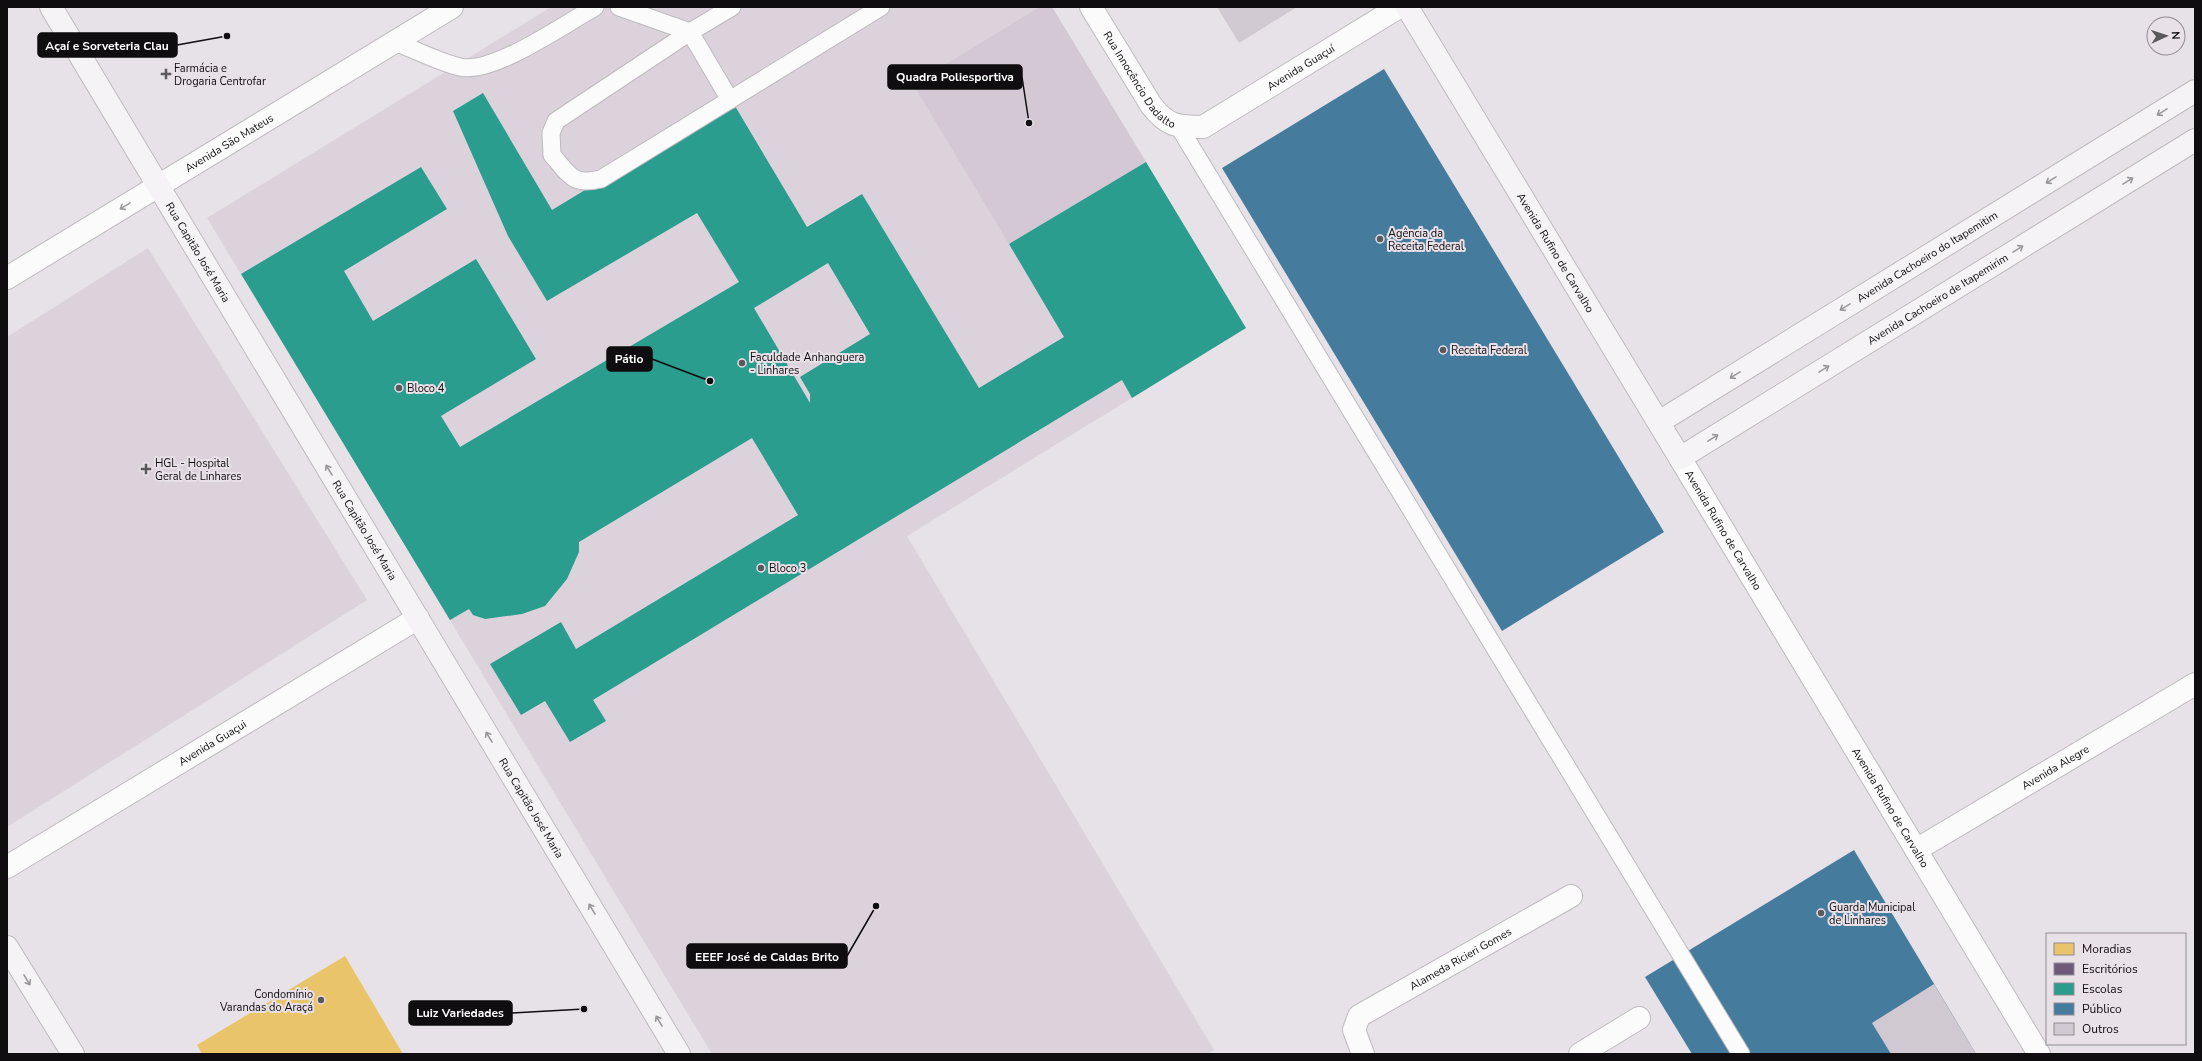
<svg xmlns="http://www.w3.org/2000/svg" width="2202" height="1061" font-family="'Nunito Sans',sans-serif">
	<rect width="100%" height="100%" fill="#e7e2e7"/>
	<!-- built -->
	<g fill="#dbd2db">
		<polygon points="551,7 1052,7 1246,328 907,536 1214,1050 1207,1054 712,1054 207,218"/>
		<polygon points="148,248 367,600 7,827 7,337"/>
	</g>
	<!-- green -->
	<polygon fill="#d3c8d4" points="1040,7 1052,7 1146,162 1009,244 913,84"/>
	<!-- homes -->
	<polygon fill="#e9c46a" points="345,956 403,1054 202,1054 197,1045"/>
	<!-- offices -->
	<polygon fill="#6d597a" points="1393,156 1459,266 1368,322 1301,212"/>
	<!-- schools -->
	<path fill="#2a9d8f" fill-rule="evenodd" d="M 483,93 L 552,210 L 732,101 L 807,227 L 862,194 L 979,388 L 1064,337 L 1009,244 L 1146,162 L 1246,328 L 1132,398 L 1122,380 L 593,700 L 606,721 L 570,742 L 545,701 L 521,715 L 490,664 L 561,622 L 576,649 L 798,515 L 752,438 L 579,542 L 579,552 L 567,579 L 545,606 L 522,614 L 485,619 L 473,615 L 469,609 L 450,620 L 241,274 L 421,167 L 447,209 L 344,271 L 373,321 L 476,259 L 536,359 L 441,416 L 460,447 L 739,282 L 697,213 L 547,301 L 508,236 L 453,111 ZM 828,263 L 870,334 L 800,377 L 810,394 L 810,403 L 754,308 Z"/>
	<!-- public -->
	<g fill="#457b9d">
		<polygon points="1384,69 1664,532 1502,631 1222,168"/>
		<polygon points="1854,850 1976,1054 1692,1054 1645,977"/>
	</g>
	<!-- building -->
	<g fill="#d1c9d1">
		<polygon points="1217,7 1297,7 1239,43"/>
		<polygon points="1934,984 1976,1054 1891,1054 1872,1023"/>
	</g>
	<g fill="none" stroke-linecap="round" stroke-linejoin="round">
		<!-- lane casing -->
		<g stroke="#bebabe" stroke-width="19">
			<g id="lane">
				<polyline points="619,7 690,32 730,100"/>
				<path d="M 732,7 L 690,32 L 556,121 L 551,133 L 552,155 C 570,175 572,186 601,179 L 881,7"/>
				<path d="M 395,42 C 416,50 438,62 460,67 C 492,75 565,24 595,7"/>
				<polyline points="1179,127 1741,1054"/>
			</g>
		</g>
		<!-- street casing -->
		<g stroke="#bebabe" stroke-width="24">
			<g id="street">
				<path id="s1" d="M 1091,7 L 1151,105 C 1167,126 1177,127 1203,127 L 1399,7"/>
				<path id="s2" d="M 7,278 L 452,7"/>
				<path id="s3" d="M 1680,458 L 2039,1054"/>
				<path id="s4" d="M 1916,850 L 2195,684"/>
				<path id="s5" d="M 7,867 L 418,618"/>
				<path id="s6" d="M 1363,1054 L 1354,1030 L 1359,1016 L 1571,896"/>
				<polyline points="1580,1054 1639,1018"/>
			</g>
		</g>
		<!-- secondary casing -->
		<g stroke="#bebabe" stroke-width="24">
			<g id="secondary">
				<path id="s7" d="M 51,7 L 679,1054"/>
				<path id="s8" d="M 1407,7 L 1680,458 L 2195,140"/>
				<path id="s9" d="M 1659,422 L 2195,91"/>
				<polyline points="7,947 73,1054"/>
			</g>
		</g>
		<!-- lane -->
		<use href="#lane" stroke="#fbfbfb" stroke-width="17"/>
		<!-- street -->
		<use href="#street" stroke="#fbfbfb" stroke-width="22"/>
		<!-- secondary -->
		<use href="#secondary" stroke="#f6f3f6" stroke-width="22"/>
	</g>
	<!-- one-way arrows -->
	<defs><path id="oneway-shaft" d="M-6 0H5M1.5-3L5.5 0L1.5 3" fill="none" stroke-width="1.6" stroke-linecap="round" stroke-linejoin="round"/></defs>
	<g stroke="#9a979a">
		<use href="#oneway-shaft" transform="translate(2162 112) rotate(148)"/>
		<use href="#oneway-shaft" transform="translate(2051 180) rotate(148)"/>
		<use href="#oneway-shaft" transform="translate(2128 181) rotate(-32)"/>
		<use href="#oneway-shaft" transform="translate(2018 249) rotate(-32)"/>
		<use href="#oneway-shaft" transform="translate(1845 307) rotate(148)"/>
		<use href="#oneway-shaft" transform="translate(1824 369) rotate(-32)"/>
		<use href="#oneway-shaft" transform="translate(1735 375) rotate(148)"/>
		<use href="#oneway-shaft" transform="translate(1713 438) rotate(-32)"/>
		<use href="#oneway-shaft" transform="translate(329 470) rotate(-121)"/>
		<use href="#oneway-shaft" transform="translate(489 737) rotate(-121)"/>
		<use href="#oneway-shaft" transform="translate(592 909) rotate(-121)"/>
		<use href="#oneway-shaft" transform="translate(27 980) rotate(59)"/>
		<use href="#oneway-shaft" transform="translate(659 1021) rotate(-121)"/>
	</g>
	<use stroke="#9d9c9d" href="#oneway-shaft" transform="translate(125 206) rotate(148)"/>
	<!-- markers -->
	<g fill="#5b585b" stroke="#e8e1e8" stroke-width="1.5">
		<path d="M164 68h4v4h4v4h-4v4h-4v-4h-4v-4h4z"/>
		<circle cx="1380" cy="239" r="4"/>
		<circle cx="1443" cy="350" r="4"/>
		<circle cx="742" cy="363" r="4"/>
		<circle cx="399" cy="388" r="4"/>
		<path d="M144 463h4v4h4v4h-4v4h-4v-4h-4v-4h4z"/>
		<circle cx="761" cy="568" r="4"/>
		<circle cx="1821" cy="913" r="4"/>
		<circle cx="321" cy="1000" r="4"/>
	</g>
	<g text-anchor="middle" stroke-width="4" stroke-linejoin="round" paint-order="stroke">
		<!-- street labels -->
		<g font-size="11" fill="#0f0d0f" stroke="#e8e1e8">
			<text dy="4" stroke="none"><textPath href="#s1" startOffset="289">Avenida Guaçuí</textPath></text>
			<text dy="4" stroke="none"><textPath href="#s1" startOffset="88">Rua Innocêncio Dadalto</textPath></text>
			<text dy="4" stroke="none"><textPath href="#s2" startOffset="260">Avenida São Mateus</textPath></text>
			<text dy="4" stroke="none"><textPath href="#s7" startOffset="286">Rua Capitão José Maria</textPath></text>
			<text dy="4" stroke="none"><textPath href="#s8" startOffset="287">Avenida Rufino de Carvalho</textPath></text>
			<text dy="4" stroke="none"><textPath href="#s9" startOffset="315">Avenida Cachoeiro do Itapemitim</textPath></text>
			<text dy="4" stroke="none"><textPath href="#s8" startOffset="830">Avenida Cachoeiro de Itapemirim</textPath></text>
			<text dy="4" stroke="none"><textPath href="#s7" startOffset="610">Rua Capitão José Maria</textPath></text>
			<text dy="4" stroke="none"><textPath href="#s3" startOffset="84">Avenida Rufino de Carvalho</textPath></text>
			<text dy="4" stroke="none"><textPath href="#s5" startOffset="240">Avenida Guaçui</textPath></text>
			<text dy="4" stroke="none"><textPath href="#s4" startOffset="162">Avenida Alegre</textPath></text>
			<text dy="4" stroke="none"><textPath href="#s7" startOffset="934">Rua Capitão José Maria</textPath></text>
			<text dy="4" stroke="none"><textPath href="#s3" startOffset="408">Avenida Rufino de Carvalho</textPath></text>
			<text dy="4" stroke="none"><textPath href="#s6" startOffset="157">Alameda Ricieri Gomes</textPath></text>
		</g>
		<!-- poi labels -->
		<g font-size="11" fill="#0f0d0f" stroke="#e8e1e8" text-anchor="start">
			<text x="174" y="72">Farmácia e<tspan x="174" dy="13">Drogaria Centrofar</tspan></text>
			<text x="1388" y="237">Agência da<tspan x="1388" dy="13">Receita Federal</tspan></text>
			<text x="1451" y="354">Receita Federal</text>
			<text x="750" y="361">Faculdade Anhanguera<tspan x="750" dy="13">- Linhares</tspan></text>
			<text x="407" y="392">Bloco 4</text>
			<text x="155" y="467">HGL - Hospital<tspan x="155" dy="13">Geral de Linhares</tspan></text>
			<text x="769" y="572">Bloco 3</text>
			<text x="1829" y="911">Guarda Municipal<tspan x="1829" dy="13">de Linhares</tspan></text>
			<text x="313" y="998" text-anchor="end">Condomínio<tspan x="313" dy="13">Varandas do Araçá</tspan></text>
		</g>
	</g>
	<!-- callouts -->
	<path fill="none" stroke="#0f0d0f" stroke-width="1.5" d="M227 36L177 45M1029 123L1022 77M710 381L652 359M876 906L847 956M584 1009L512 1013"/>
	<g fill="#0f0d0f" stroke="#e8e1e8" stroke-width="1.5">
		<circle cx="227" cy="36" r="4"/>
		<circle cx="1029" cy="123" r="4"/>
		<circle cx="710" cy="381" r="4"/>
		<circle cx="876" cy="906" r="4"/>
		<circle cx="584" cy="1009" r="4"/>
	</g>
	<g fill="#0f0d0f" stroke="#0f0d0f" stroke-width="1.5">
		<rect x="38" y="33" width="139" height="24" rx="4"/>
		<rect x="888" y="65" width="134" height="24" rx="4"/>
		<rect x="607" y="347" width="45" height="24" rx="4"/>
		<rect x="687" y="944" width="160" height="24" rx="4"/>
		<rect x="409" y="1001" width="103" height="24" rx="4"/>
	</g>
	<g font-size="12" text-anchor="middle" font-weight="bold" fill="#fff">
		<text x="107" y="50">Açaí e Sorveteria Clau</text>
		<text x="955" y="81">Quadra Poliesportiva</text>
		<text x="629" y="363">Pátio</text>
		<text x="767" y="961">EEEF José de Caldas Brito</text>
		<text x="460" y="1017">Luiz Variedades</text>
	</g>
	<!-- border -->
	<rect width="2202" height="1061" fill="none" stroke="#0f0d0f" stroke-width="16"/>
	<!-- legend -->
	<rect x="2046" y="933" width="140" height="112" fill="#e8e1e8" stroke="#918c91"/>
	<rect x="2054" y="943" width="20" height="12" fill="#e9c46a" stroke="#918c91"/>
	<text x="2082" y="953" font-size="12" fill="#0f0d0f">Moradias</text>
	<rect x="2054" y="963" width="20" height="12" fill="#6d597a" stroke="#918c91"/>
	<text x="2082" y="973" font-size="12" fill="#0f0d0f">Escritórios</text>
	<rect x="2054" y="983" width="20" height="12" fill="#2a9d8f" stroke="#918c91"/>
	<text x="2082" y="993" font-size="12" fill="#0f0d0f">Escolas</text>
	<rect x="2054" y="1003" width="20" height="12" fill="#457b9d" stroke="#918c91"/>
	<text x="2082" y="1013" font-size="12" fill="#0f0d0f">Público</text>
	<rect x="2054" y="1023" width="20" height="12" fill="#d1c9d1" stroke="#918c91"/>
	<text x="2082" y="1033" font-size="12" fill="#0f0d0f">Outros</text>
	<!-- north arrow -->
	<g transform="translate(2166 36) rotate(87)"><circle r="19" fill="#e8e1e8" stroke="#918c91"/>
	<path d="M0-3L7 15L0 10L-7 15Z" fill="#5b585b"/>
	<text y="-6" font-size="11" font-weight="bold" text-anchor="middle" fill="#0f0d0f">N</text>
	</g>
</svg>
